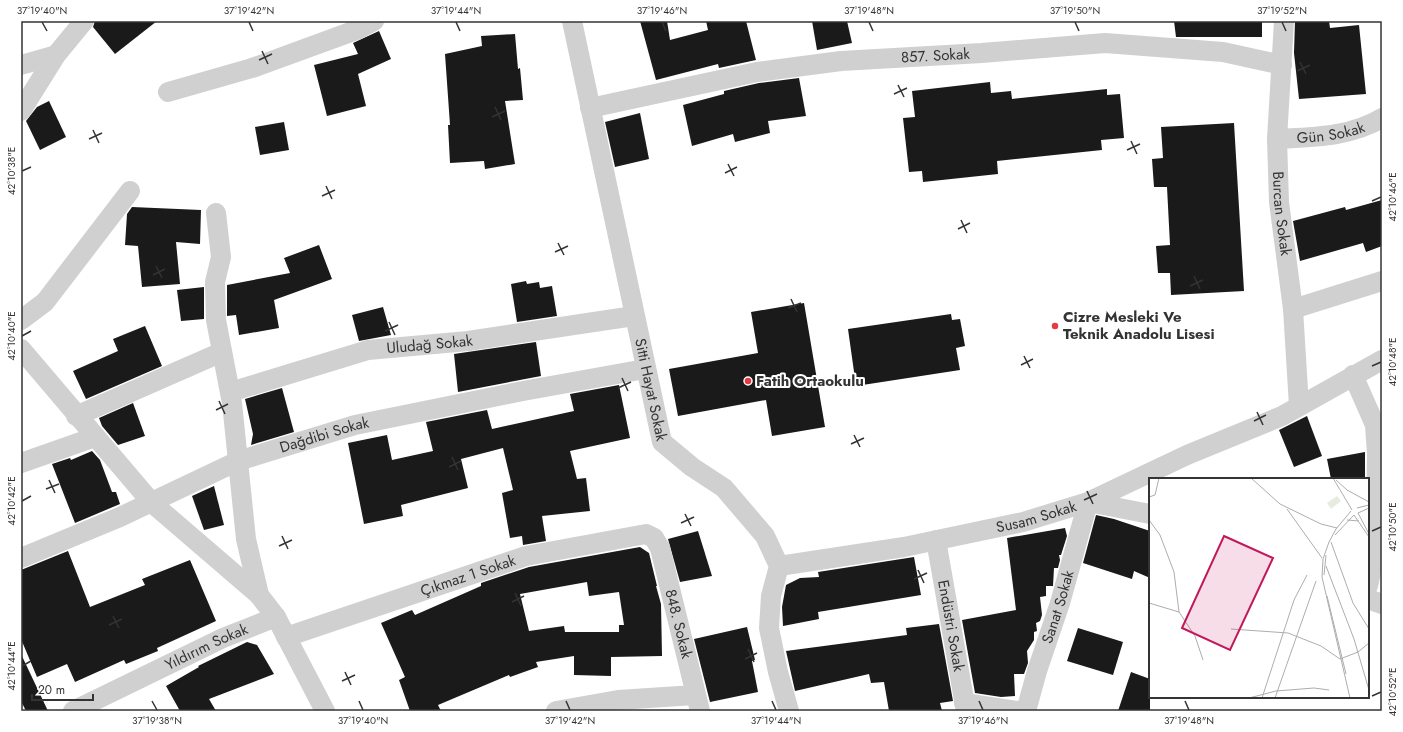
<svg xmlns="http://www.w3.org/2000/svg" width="1403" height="732" font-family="Jost,sans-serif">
	<rect width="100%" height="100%" fill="#fff"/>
	<!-- building -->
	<g fill="#1a1a1a" fill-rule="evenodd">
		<polygon points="95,21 157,21 115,54 93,27"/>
		<polygon points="640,21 667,21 670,40 708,30 706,21 746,21 756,60 719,68 718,64 656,80"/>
		<polygon points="812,21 847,21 852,43 817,50"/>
		<polygon points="1174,21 1262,21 1262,37 1176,37"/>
		<polygon points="1295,21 1329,21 1330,28 1359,25 1366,94 1299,99 1294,53"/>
		<polygon points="379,31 391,59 358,74 366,106 327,116 314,65 358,54 353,43"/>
		<polygon points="515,34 518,69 520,68 523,100 505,101 515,164 485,169 484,161 450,163 448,125 450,125 445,54 482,46 481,36"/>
		<polygon points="799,78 806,116 768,121 770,133 735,142 733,134 692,146 683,105 724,94 724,91 759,83"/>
		<polygon points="990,82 991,93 1011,91 1012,99 1107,89 1107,95 1120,94 1124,138 1101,140 1102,150 997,161 998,174 923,182 922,171 909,172 903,118 915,117 912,91"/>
		<polygon points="49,101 66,137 40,150 26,121 37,107"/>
		<polygon points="640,113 649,159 615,167 605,122"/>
		<polygon points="284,122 289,150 260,155 255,127"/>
		<polygon points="1234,123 1244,291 1171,295 1170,273 1158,273 1156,246 1170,245 1167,187 1154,187 1152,159 1163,158 1161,127"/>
		<polygon points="1382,200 1382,246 1366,252 1363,243 1300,261 1293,221 1345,207 1346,210"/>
		<polygon points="132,207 201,210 200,244 176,242 180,284 142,287 138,246 125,245 127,214"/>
		<polygon points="319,245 332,279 274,300 279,328 239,335 236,315 227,316 227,285 290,273 284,258"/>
		<polygon points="526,281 527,284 539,282 540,288 552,286 557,316 517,322 511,284"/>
		<polygon points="204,287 204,319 181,321 177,290"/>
		<polygon points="804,303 825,427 772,436 766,400 678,416 669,369 758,353 751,312"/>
		<polygon points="383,307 391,335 359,341 352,315"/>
		<polygon points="951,314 952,320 960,319 965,346 956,348 960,370 856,386 848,329"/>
		<polygon points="145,326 162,366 86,399 73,371 118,351 113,339"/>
		<polygon points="536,342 541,376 458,392 454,354"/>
		<polygon points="619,385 630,438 570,451 577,479 586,478 590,511 542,516 546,541 523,545 522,536 510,538 502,493 513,490 503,448 461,459 468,488 401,505 403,516 364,524 348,443 387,435 392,460 433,451 426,422 487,410 492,429 574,411 570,394"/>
		<polygon points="282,388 294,432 251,445 253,434 245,399"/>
		<polygon points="133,403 145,436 118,445 102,426 99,418"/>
		<polygon points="1307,416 1322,456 1294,467 1279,430"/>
		<polygon points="92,451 100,460 112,492 116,492 120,504 75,523 52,464 70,458 71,460"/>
		<polygon points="1365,452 1365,479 1331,479 1327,459"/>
		<polygon points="214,486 224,525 204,530 192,496"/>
		<polygon points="1096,515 1114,519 1150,531 1150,578 1134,571 1132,579 1083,563"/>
		<polygon points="1065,528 1067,536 1061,555 1059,555 1060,560 1058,568 1054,568 1053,586 1046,586 1046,596 1040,597 1042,615 1040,621 1036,623 1037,631 1034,632 1034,640 1027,651 1028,663 1024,674 1014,674 1015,696 1001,697 975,693 962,620 1016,610 1007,538"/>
		<polygon points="698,531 712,576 680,582 668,539"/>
		<path d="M 640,547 L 649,553 L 657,586 L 656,586 L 661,604 L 662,656 L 611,657 L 611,676 L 574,675 L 574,656 L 536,662 L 538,667 L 510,677 L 509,675 L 438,705 L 441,711 L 410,711 L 399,680 L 405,677 L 381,623 L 412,610 L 415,615 L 481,586 L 481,583 L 529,567 ZM 587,582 L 589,596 L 619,592 L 624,625 L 619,625 L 619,632 L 565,632 L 564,626 L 529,631 L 520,594 Z"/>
		<polygon points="68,551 90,607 145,585 142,579 190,560 216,621 157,648 158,651 126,664 124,660 75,682 67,664 37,677 21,639 21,570"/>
		<polygon points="914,557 921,595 818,612 819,619 783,626 782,607 786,585 800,578 819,577 818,572"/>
		<polygon points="939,624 953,701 940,703 942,711 889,711 884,682 871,683 869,674 795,691 786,651 907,635 906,628"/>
		<polygon points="747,627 755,660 752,661 758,692 710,702 694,639"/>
		<polygon points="1078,628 1123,642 1113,675 1067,661"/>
		<polygon points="247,642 257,645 274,674 209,699 216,711 180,711 166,686 199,667 198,666"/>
		<polygon points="21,654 48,711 26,711 21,701"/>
		<polygon points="1131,672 1150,679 1150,711 1118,711"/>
	</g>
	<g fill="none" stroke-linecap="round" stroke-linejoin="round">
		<!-- minor -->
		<g stroke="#d0d0d0" stroke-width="20">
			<path id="s1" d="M 572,21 L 662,442 L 692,467 L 724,488 L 765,536 L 779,566 L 771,596 L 769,628 L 778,672 L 789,711"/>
			<path id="s2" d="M 1284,21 L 1277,139 L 1279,202 L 1293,309 L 1299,406"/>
			<polyline points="21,65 56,55"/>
			<polyline points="168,92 252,68 359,29 374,21"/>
			<path id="s3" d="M 590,108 L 757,72 L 841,61 L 982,53 L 1105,43 L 1223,52 L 1282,65"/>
			<polyline points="21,111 56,55 84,21"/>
			<path id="s4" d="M 1277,139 C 1314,137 1350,137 1382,118"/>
			<polyline points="216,213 221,257 215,282 216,320 232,403 246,539 259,595"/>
			<polyline points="1293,309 1382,281"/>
			<polyline points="21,320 45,302 130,191"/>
			<polyline points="21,349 152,503 259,595 276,617 325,711"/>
			<polyline points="1353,375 1375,425 1377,454 1376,513 1380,530 1368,586"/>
			<path id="s5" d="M 230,392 L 368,350 L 468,341 L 634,316"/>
			<polyline points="76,416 222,352"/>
			<polyline points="21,463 95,437"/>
			<path id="s6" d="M 936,540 L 966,711"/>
			<path id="s7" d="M 21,558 L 120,517 L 238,461 L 355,425 L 523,391 L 645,369"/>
			<path id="s8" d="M 779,566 L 904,547 L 1023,522 L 1088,502 L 1187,455 L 1282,416 L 1382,360"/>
			<polyline points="1368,599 1382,604"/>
			<path id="s9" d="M 286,637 L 526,556 L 646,534 L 654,538 L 660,548 L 700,711"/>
			<polyline points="964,703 1018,711"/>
			<path id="s10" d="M 73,711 L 223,638 L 276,617"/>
			<polyline points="556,711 618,700 695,695"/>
			<path id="s11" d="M 1026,711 L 1037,671 L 1060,603 L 1088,502 L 1150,514"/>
		</g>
	</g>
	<!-- ticks -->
	<path fill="none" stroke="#333" stroke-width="1.5" d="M 42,22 L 47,31M 249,22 L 253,31M 456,22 L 460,31M 662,22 L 666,31M 869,22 L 873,31M 1075,22 L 1079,31M 1282,22 L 1286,31M 262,51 L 268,64M 259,60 L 272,54M 1300,62 L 1306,74M 1297,71 L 1310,65M 898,85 L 904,97M 894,94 L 907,88M 495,107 L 501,120M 492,117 L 505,111M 93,130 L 99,143M 89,139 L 102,133M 1131,141 L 1137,154M 1127,150 L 1140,144M 728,164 L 734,176M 22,171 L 31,167M 725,173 L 737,167M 326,186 L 332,199M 322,196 L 335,190M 1372,201 L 1381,197M 961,220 L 967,233M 958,229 L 970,223M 558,243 L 564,255M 555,252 L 568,246M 156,266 L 162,278M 153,275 L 165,269M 1194,276 L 1200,289M 1190,286 L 1203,280M 791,299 L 797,312M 788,308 L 801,303M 389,322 L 395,335M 385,331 L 398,325M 22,336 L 31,331M 1024,356 L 1030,368M 1021,365 L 1033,359M 1372,366 L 1381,362M 622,378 L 628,391M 618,388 L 631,382M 219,401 L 225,414M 216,410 L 228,404M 1257,412 L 1263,425M 1254,421 L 1266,415M 854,435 L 860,447M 851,444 L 864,438M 452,457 L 458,470M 449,467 L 461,461M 49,480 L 55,493M 46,489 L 59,484M 1087,491 L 1093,504M 1084,500 L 1097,494M 22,501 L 31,496M 685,514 L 691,526M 681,523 L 694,517M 1372,531 L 1381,527M 282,536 L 288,549M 279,546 L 292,540M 918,570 L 924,583M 914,579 L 927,573M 515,593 L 521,606M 512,602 L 524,596M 113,616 L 119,628M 109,625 L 122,619M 748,649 L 754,662M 745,659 L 757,653M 22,666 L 31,661M 345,672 L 351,685M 342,681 L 355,675M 1372,696 L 1381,692M 152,701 L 157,710M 359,701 L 363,710M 566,701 L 570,710M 772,701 L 776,710M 979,701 L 983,710M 1185,701 L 1189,710"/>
	<!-- markers -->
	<g fill="#e63946" stroke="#fff" stroke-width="1.5">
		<circle cx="1055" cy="326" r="4"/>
		<circle cx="748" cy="381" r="4"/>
	</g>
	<g text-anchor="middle" stroke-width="4" stroke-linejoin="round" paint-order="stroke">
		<!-- street labels -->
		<g font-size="15" fill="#333" stroke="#fff">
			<text dy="5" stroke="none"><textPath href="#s3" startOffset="350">857. Sokak</textPath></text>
			<text dy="5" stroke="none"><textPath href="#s4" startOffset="54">Gün Sokak</textPath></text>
			<text dy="5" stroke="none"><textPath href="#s2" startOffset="193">Burcan Sokak</textPath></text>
			<text dy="5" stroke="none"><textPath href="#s5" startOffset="206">Uludağ Sokak</textPath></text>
			<text dy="5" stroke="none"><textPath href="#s1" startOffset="377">Sitti Hayat Sokak</textPath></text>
			<text dy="5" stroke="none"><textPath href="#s7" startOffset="328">Dağdibi Sokak</textPath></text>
			<text dy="5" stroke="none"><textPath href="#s8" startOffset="262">Susam Sokak</textPath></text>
			<text dy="5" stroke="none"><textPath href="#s9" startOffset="192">Çıkmaz 1 Sokak</textPath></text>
			<text dy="5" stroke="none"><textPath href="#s11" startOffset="109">Sanat Sokak</textPath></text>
			<text dy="5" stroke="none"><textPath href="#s9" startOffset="474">848. Sokak</textPath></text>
			<text dy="5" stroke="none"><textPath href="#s6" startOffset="87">Endüstri Sokak</textPath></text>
			<text dy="5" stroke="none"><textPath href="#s10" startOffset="148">Yıldırım Sokak</textPath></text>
		</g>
		<!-- poi labels -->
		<g font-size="15" font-weight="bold" fill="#333" stroke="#fff" text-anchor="start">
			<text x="1063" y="322">Cizre Mesleki Ve<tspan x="1063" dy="17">Teknik Anadolu Lisesi</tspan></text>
			<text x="756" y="386">Fatih Ortaokulu</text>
		</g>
	</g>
	<!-- overview -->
	<g transform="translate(1149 478)">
		<rect width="220" height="220" fill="#fff"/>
		<path d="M 188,18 L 192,23 L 182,31 L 178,25 Z" fill="#e6ecdf"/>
		<path fill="none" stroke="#adadad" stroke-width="1" d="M 102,0 L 131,26 L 172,46 L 188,50M 184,0 L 203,32M 187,2 L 198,12 L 220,24M 0,19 L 6,17 L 10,0M 208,30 L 220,27M 138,31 L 173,80M 209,35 L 220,56M 209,35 L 220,30M 205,37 L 220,59M 0,42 L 11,57 L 25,94 L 30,134 L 46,158 L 54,182M 198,42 L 210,43M 186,57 L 205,37M 182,64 L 204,125 L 220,151M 177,88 L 205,161 L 220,212M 175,97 L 177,77M 178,118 L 197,196M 0,125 L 30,134M 82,151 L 139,155 L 172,168 L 191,181 L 209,174 L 220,165M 100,220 L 127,213 L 165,210 L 180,212M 113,220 L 145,122 L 158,97M 126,220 L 167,103M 201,220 L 173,99 L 174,81 L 180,64 L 187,51 L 202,33"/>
		<path fill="#c2185b" fill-opacity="0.15" stroke="#c2185b" stroke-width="2" d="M 75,58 L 124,80 L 81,172 L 33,150 Z"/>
		<rect width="220" height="220" fill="none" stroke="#333" stroke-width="2"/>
	</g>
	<!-- border -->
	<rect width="1403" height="732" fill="none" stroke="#ffffff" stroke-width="44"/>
	<!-- scale -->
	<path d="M32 694v6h61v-6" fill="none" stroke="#333333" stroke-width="2"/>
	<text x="38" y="694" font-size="12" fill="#333333" stroke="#ffffff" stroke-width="3" paint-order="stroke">20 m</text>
	<rect x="22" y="22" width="1359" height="688" fill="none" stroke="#333" stroke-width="1.5"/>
	<g font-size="10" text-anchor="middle" fill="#333">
		<text x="42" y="14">37°19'40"N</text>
		<text x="249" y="14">37°19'42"N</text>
		<text x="456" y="14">37°19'44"N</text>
		<text x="662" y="14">37°19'46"N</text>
		<text x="869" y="14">37°19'48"N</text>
		<text x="1075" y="14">37°19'50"N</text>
		<text x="1282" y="14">37°19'52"N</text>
		<text transform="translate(11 171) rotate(-90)" y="4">42°10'38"E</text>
		<text transform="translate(1392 197) rotate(-90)" y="4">42°10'46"E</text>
		<text transform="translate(11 336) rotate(-90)" y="4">42°10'40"E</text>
		<text transform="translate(1392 362) rotate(-90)" y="4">42°10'48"E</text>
		<text transform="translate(11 501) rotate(-90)" y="4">42°10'42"E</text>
		<text transform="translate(1392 527) rotate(-90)" y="4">42°10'50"E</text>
		<text transform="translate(11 666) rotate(-90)" y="4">42°10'44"E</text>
		<text transform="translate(1392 692) rotate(-90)" y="4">42°10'52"E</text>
		<text x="157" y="724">37°19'38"N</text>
		<text x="363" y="724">37°19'40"N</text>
		<text x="570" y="724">37°19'42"N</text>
		<text x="776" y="724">37°19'44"N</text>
		<text x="983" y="724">37°19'46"N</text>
		<text x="1189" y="724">37°19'48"N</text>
	</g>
</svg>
